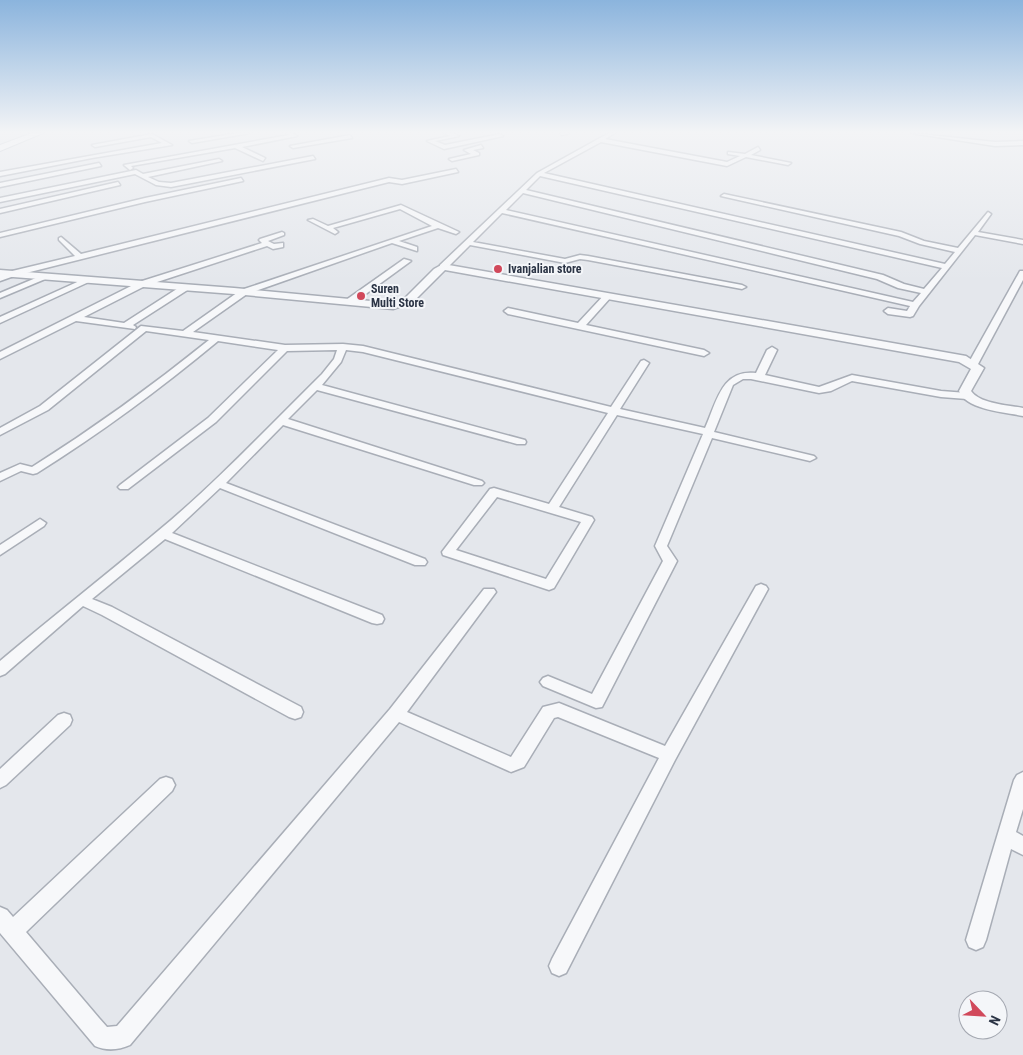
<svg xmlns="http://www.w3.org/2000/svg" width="1023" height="1055" font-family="'Roboto Condensed',sans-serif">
	<rect width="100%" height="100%" fill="#e4e7ec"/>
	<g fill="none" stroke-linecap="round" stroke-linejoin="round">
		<!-- minor casing -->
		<g stroke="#a9aeb7" stroke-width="3">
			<g id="minor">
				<polygon points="238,133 250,133 192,143 189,141"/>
				<polygon points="286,133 292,133 297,136 242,147 265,158 263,161 235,148 131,166 133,168 130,170 124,165 289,135"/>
				<polygon points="445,133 452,133 459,136 435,141 445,145 500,134 503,136 444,149 427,141 450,136"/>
				<polygon points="560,133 570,133 562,135"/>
				<path d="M 609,133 L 615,133 L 605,139 L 727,162 L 740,156 L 728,154 L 728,152 L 745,154 L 758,147 L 760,150 L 751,155 L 791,163 L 788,165 L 746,157 L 727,166 L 601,142 L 544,173 L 945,264 L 955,252 L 920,244 L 899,236 L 721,196 L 724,194 L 901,232 L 924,241 L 958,248 L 988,212 L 991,214 L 978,232 L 1023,240 L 1023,244 L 975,235 L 919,306 L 913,316 L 910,317 L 888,314 L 884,311 L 888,308 L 907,311 L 910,306 L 502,213 L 473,242 L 565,259 L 580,255 L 588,256 L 742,285 L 746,287 L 742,289 L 588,260 L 580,259 L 565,263 L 470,245 L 446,269 L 440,269 L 440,265 L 537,173 ZM 540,176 L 942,268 L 924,289 L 904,284 L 883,275 L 526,190 ZM 523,193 L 877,279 L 898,288 L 921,293 L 913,302 L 506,210 Z"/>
				<polygon points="911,133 995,142 1023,141 1023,145 995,146"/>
				<polygon points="152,134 172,145 92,158 0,176 0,172 162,143 151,137 95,147 92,145"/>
				<polygon points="350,135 352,138 293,148 290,146"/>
				<polygon points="481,145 483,148 473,150 479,153 479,155 452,161 449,159 471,154 464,150"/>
				<polygon points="313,156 315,159 171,187 156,185 135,174 0,202 0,198 136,170 143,174 219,159 222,161 148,177 159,182 171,183"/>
				<polygon points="99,163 101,166 0,187 0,183"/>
				<polygon points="456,169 458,172 402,184 389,182 14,276 0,281 0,276 8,272 75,256 59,240 59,238 61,237 81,254 389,178 402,180"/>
				<polygon points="241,178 243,181 145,202 0,237 0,233 145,198"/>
				<polygon points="118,182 120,185 0,213 0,209"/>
				<path d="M 401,205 L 459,232 L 456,234 L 438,228 L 399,241 L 417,247 L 417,251 L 392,243 L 247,294 L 193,332 L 285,345 L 343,344 L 363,346 L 611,407 L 641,361 L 644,360 L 649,363 L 620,409 L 705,428 C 717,402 721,369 756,373 L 767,350 L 772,347 L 777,350 L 765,375 L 819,387 L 852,375 L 941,391 L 967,393 L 972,396 L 967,399 L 941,397 L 852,381 L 831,391 L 819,393 L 751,379 L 743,379 L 733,385 L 714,432 L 814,456 L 816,458 L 810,461 L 712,438 L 667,546 L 677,561 L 602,707 L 596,708 L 543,686 L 540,682 L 543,678 L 548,676 L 592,694 L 663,561 L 655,546 L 703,434 L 617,415 L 559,507 L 592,517 L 594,520 L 554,588 L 549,590 L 443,555 L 442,552 L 490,489 L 494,488 L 549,504 L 608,413 L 363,352 L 346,350 L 341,362 L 322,385 L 525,440 L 526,442 L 525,444 L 517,444 L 317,390 L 288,419 L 482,481 L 484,483 L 482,485 L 474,485 L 283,425 L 226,483 L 425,559 L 427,562 L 425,565 L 415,565 L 220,488 L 172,533 L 382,615 L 384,619 L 382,623 L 377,624 L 372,623 L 165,539 L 92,599 L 112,607 L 301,707 L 303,712 L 301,717 L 295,719 L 289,717 L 102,615 L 83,606 L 5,674 L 0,676 L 0,661 C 52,617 106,575 158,531 C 216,483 268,427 322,374 L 334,359 L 337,350 L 287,351 L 216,422 L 128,489 L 120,489 L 118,487 L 120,485 L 208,418 L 278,350 L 218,341 C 159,390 102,432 37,473 L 33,474 L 21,471 L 0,481 L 0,473 L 20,464 L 32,467 C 94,428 152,386 209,340 L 146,331 L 48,410 L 0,435 L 0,428 L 40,406 L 141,326 L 183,331 L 241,290 L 432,226 L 400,209 L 333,228 L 338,232 L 335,234 L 308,220 L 313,219 L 328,226 ZM 497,497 L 581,522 L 546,579 L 456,550 Z"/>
				<polygon points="282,232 284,233 284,235 268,241 274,244 283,243 283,247 273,249 267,246 145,286 84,317 124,323 183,285 189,285 189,289 133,325 136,327 135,329 76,321 0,359 0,352 139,282 262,243 259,240 260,239"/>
				<polygon points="404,259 411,261 352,304 346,304 346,300"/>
				<polygon points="1020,271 1023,271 1023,280 978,364 976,366 970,366 968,364"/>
				<polygon points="43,275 50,277 0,298 0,293"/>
				<polygon points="86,278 93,280 0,323 0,317"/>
				<polygon points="605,294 612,296 586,325 704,350 709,353 704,356 508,314 504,311 508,308 578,323"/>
				<polygon points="40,519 46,523 44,526 0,555 0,545"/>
				<path d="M 761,584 L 766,586 L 768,589 L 675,760 L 566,973 L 559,976 L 552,973 L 549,966 L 552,959 L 659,758 L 558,717 L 554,718 L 524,767 L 511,772 L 399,722 L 130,1045 C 119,1050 106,1051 95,1046 L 0,933 L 0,907 L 7,910 L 13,917 L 160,779 L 166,777 L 172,779 L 175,785 L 172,791 L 26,932 L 99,1018 L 107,1027 L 117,1026 L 390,709 L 484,589 L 494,589 L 496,592 L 407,712 L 511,757 L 543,707 L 559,703 L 665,746 L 756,586 Z"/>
				<polygon points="64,713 70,715 72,720 70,725 6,785 0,788 0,769 58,715"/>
				<polygon points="1023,772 1023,809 1016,832 1023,836 1023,855 1011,849 986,940 983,947 976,950 969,947 966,940 1014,780 1017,775"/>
			</g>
		</g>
		<!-- tertiary casing -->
		<g stroke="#a9aeb7" stroke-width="3">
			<path id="tertiary" d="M 443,264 L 966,356 L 984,368 L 971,391 C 980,404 1008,405 1023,408 L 1023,416 C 1005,412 966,410 959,391 L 971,369 L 959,362 L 445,270 L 413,302 L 393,309 L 234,294 L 0,276 L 0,270 L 234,288 L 392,303 L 405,298 L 434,269 Z"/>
		</g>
		<!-- primary casing -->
		<g stroke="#a3abb8" stroke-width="2">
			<polygon id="primary" points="32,133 43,133 0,151 0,145"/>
		</g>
		<!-- minor -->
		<use href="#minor" fill="#f7f8fa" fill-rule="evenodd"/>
		<!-- tertiary -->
		<use href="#tertiary" fill="#f7f8fa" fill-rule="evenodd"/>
		<!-- primary -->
		<use href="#primary" fill="#fff" fill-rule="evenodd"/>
	</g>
	<!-- sky -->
	<linearGradient id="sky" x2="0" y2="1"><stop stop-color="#8bb4dd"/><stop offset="0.47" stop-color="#f3f4f6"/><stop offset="1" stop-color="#f3f4f6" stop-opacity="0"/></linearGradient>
	<rect width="1023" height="281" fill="url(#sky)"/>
	<!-- markers -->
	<g fill="#d1495b" stroke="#f4f6f9" stroke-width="2">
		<circle cx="498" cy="269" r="5"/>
		<circle cx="361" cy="296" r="5"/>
	</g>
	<g text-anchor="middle" stroke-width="4" stroke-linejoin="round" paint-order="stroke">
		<!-- far-poi labels -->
		<g font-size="12" font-weight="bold" fill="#2b3445" stroke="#f4f6f9" text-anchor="start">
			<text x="508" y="273">Ivanjalian store</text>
			<text x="371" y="293">Suren<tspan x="371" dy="14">Multi Store</tspan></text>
		</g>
	</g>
	<!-- north arrow -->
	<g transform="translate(983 1015) rotate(115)"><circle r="24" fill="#f4f6f9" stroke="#a4a8b1"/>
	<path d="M0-4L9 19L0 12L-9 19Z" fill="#d1495b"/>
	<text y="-8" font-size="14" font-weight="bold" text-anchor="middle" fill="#2b3445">N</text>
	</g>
</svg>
